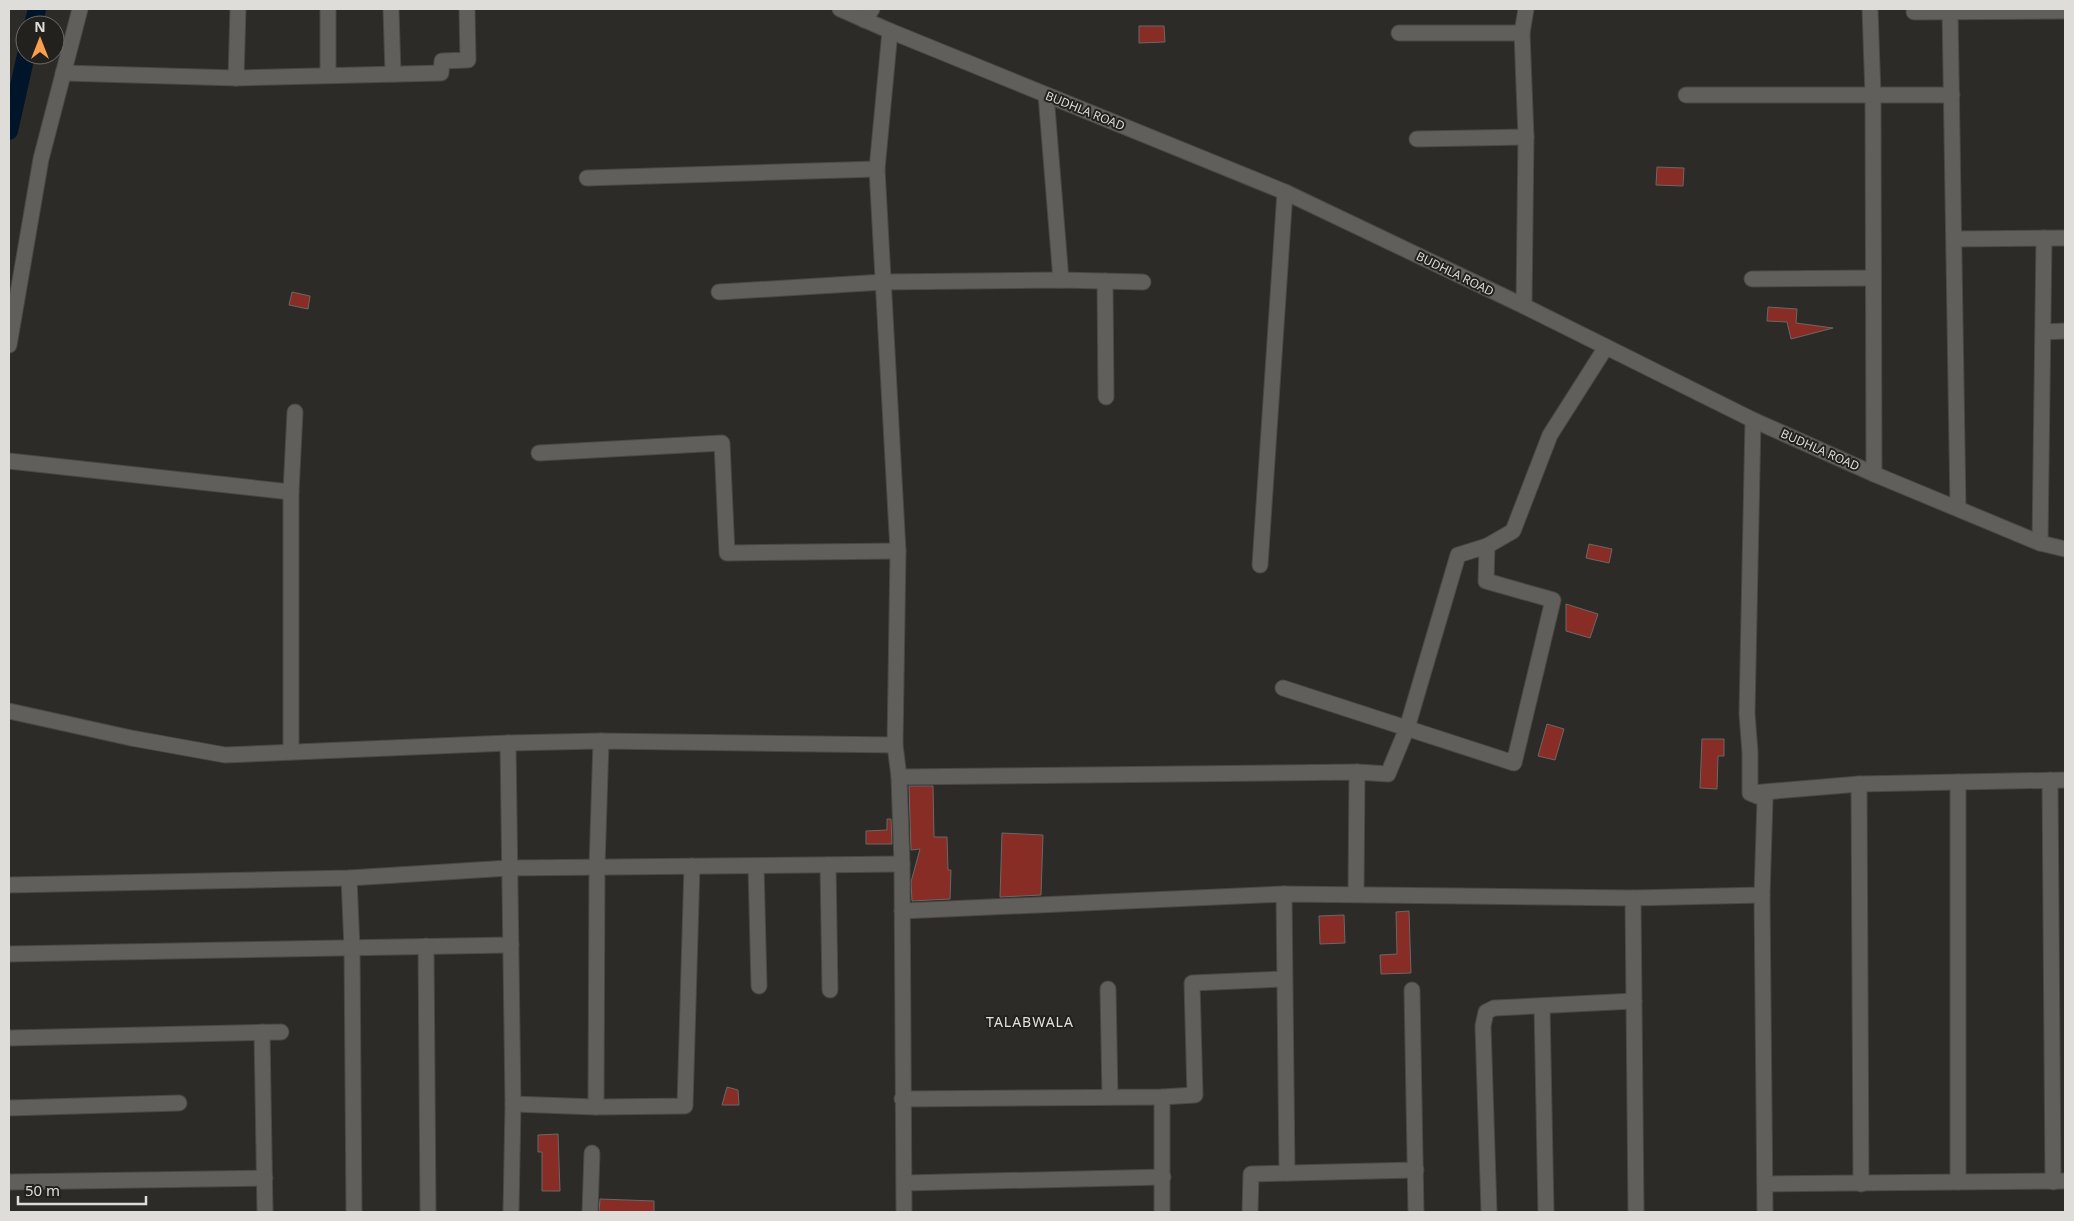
<svg xmlns="http://www.w3.org/2000/svg" width="2074" height="1221" font-family="'Noto Sans',sans-serif">
	<rect width="100%" height="100%" fill="#2c2b27"/>
	<g fill="none" stroke-linecap="round" stroke-linejoin="round">
		<!-- canal -->
		<g stroke="#001529" stroke-width="18">
			<polyline points="33,25 37,9"/>
			<polyline points="9,131 26,55"/>
		</g>
	</g>
	<!-- building -->
	<g fill="#882d25" stroke="#6c6766">
		<polygon points="1139,26 1164,26 1165,42 1139,43"/>
		<polygon points="1657,167 1684,168 1683,186 1656,185"/>
		<polygon points="292,292 310,296 308,309 289,305"/>
		<polygon points="1768,307 1797,309 1796,323 1833,328 1791,339 1787,322 1767,321"/>
		<polygon points="1589,544 1612,549 1609,563 1586,558"/>
		<polygon points="1566,604 1598,614 1590,638 1566,631"/>
		<polygon points="1547,724 1564,729 1555,760 1538,756"/>
		<polygon points="1702,739 1724,739 1724,756 1718,756 1717,789 1700,788"/>
		<polygon points="909,786 933,786 934,837 947,837 948,870 951,870 950,899 912,901 911,882 920,849 911,850"/>
		<polygon points="887,819 891,819 892,844 866,844 866,831 887,830"/>
		<polygon points="1002,833 1043,835 1041,895 1000,897"/>
		<polygon points="1409,911 1411,973 1381,974 1380,955 1397,954 1396,912"/>
		<polygon points="1344,915 1345,943 1320,944 1319,916"/>
		<polygon points="727,1087 738,1090 739,1105 722,1105"/>
		<polygon points="558,1134 560,1191 542,1191 542,1152 538,1152 538,1135"/>
		<polygon points="600,1199 654,1201 654,1212 599,1212"/>
	</g>
	<g fill="none" stroke-linecap="round" stroke-linejoin="round">
		<!-- street casing -->
		<g stroke="#494845" stroke-width="17">
			<g id="street">
				<polyline points="391,9 393,74"/>
				<polyline points="1870,9 1873,95 1874,474"/>
				<polyline points="1950,9 1958,508"/>
				<polyline points="1914,12 2065,11"/>
				<polyline points="864,20 872,9"/>
				<polyline points="890,31 877,169 898,551 895,745 899,777 902,864 904,1212"/>
				<polyline points="1399,33 1522,33"/>
				<polyline points="63,73 236,78 441,73 442,61 468,60 467,9"/>
				<polyline points="328,75 328,9"/>
				<polyline points="236,78 238,9"/>
				<polyline points="1046,95 1061,280"/>
				<polyline points="1686,95 1952,95"/>
				<polyline points="1417,139 1526,137"/>
				<polyline points="587,178 877,169"/>
				<polyline points="1954,239 2065,238"/>
				<polyline points="1752,279 1872,278"/>
				<polyline points="1105,281 1106,397"/>
				<polyline points="719,292 884,282 1061,280 1143,282"/>
				<polyline points="1524,306 1526,137 1522,33 1526,9"/>
				<polyline points="2043,332 2065,331"/>
				<polyline points="9,345 41,159 80,9"/>
				<polyline points="1753,420 1747,714 1750,752 1750,793 1765,799 1762,895 1765,1212"/>
				<polyline points="539,453 722,443 727,553 898,551"/>
				<polyline points="9,461 291,492"/>
				<polyline points="2040,543 2044,238"/>
				<polyline points="1260,565 1285,192"/>
				<polyline points="1283,688 1514,763 1553,600 1486,581 1487,546"/>
				<polyline points="9,711 131,738 225,755 508,743 601,741 895,745"/>
				<polyline points="508,743 513,1104 511,1212"/>
				<polyline points="291,752 291,492 295,412"/>
				<polyline points="899,777 1357,772 1388,774 1407,728 1458,555 1487,546 1513,531 1550,435 1606,347"/>
				<polyline points="2050,780 2053,1182"/>
				<polyline points="1958,782 1958,1182"/>
				<polyline points="1859,784 1861,1184"/>
				<polyline points="1752,793 1859,784 2065,780"/>
				<polyline points="828,865 830,990"/>
				<polyline points="756,866 759,986"/>
				<polyline points="349,878 352,948 354,1212"/>
				<polyline points="9,885 349,878 509,868 902,864"/>
				<polyline points="1284,894 1287,1173"/>
				<polyline points="1356,894 1357,772"/>
				<polyline points="1633,898 1636,1212"/>
				<polyline points="902,911 1284,894 1633,898 1762,895"/>
				<polyline points="426,946 428,1212"/>
				<polyline points="9,954 511,945"/>
				<polyline points="1108,989 1110,1097"/>
				<polyline points="1412,990 1416,1212"/>
				<polyline points="1542,1006 1546,1212"/>
				<polyline points="262,1032 265,1212"/>
				<polyline points="9,1038 281,1032"/>
				<polyline points="1162,1097 1162,1212"/>
				<polyline points="902,1099 1162,1097 1195,1095 1192,983 1284,979"/>
				<polyline points="513,1104 596,1107 685,1106 692,866"/>
				<polyline points="596,1107 597,867 601,741"/>
				<polyline points="9,1108 179,1103"/>
				<polyline points="9,1182 265,1178"/>
				<polyline points="904,1183 1163,1177"/>
				<polyline points="1765,1184 2065,1181"/>
				<polyline points="590,1212 592,1153"/>
				<polyline points="1250,1212 1251,1174 1416,1170"/>
				<polyline points="1489,1212 1483,1026 1486,1012 1494,1008 1634,1001"/>
			</g>
		</g>
		<!-- secondary casing -->
		<g stroke="#494845" stroke-width="17">
			<polyline id="secondary" points="840,9 890,31 1285,192 1524,306 1753,420 1874,474 2040,543 2065,549"/>
		</g>
		<!-- street -->
		<use href="#street" stroke="#605f5b" stroke-width="15"/>
		<!-- secondary -->
		<use href="#secondary" stroke="#605f5b" stroke-width="15"/>
	</g>
	<g text-anchor="middle" stroke-width="4" stroke-linejoin="round" paint-order="stroke">
		<!-- street labels -->
		<g font-size="12" fill="#deddda" stroke="#22211e">
			<text transform="translate(1085 111) rotate(22)" y="4">BUDHLA ROAD</text>
			<text transform="translate(1455 274) rotate(26)" y="4">BUDHLA ROAD</text>
			<text transform="translate(1820 450) rotate(24)" y="4">BUDHLA ROAD</text>
		</g>
		<!-- neighbourhood labels -->
		<g font-size="14" letter-spacing="1" fill="#e2e1dc" stroke="#22211e">
			<text x="1030" y="1027">TALABWALA</text>
		</g>
	</g>
	<!-- border -->
	<rect width="2074" height="1221" fill="none" stroke="#deddda" stroke-width="20"/>
	<!-- north arrow -->
	<g transform="translate(40 40)"><circle r="24" fill="#22211e" stroke="#6d6c69"/>
	<path d="M0-4L9 19L0 12L-9 19Z" fill="#fa9f4e"/>
	<text y="-8" font-size="14" font-weight="bold" text-anchor="middle" fill="#deddda">N</text>
	</g>
	<!-- scale -->
	<path d="M18 1196v8h128v-8" fill="none" stroke="#deddda" stroke-width="2.5"/>
	<text x="25" y="1196" font-size="15" fill="#deddda" stroke="#22211e" stroke-width="4" paint-order="stroke">50 m</text>
</svg>
